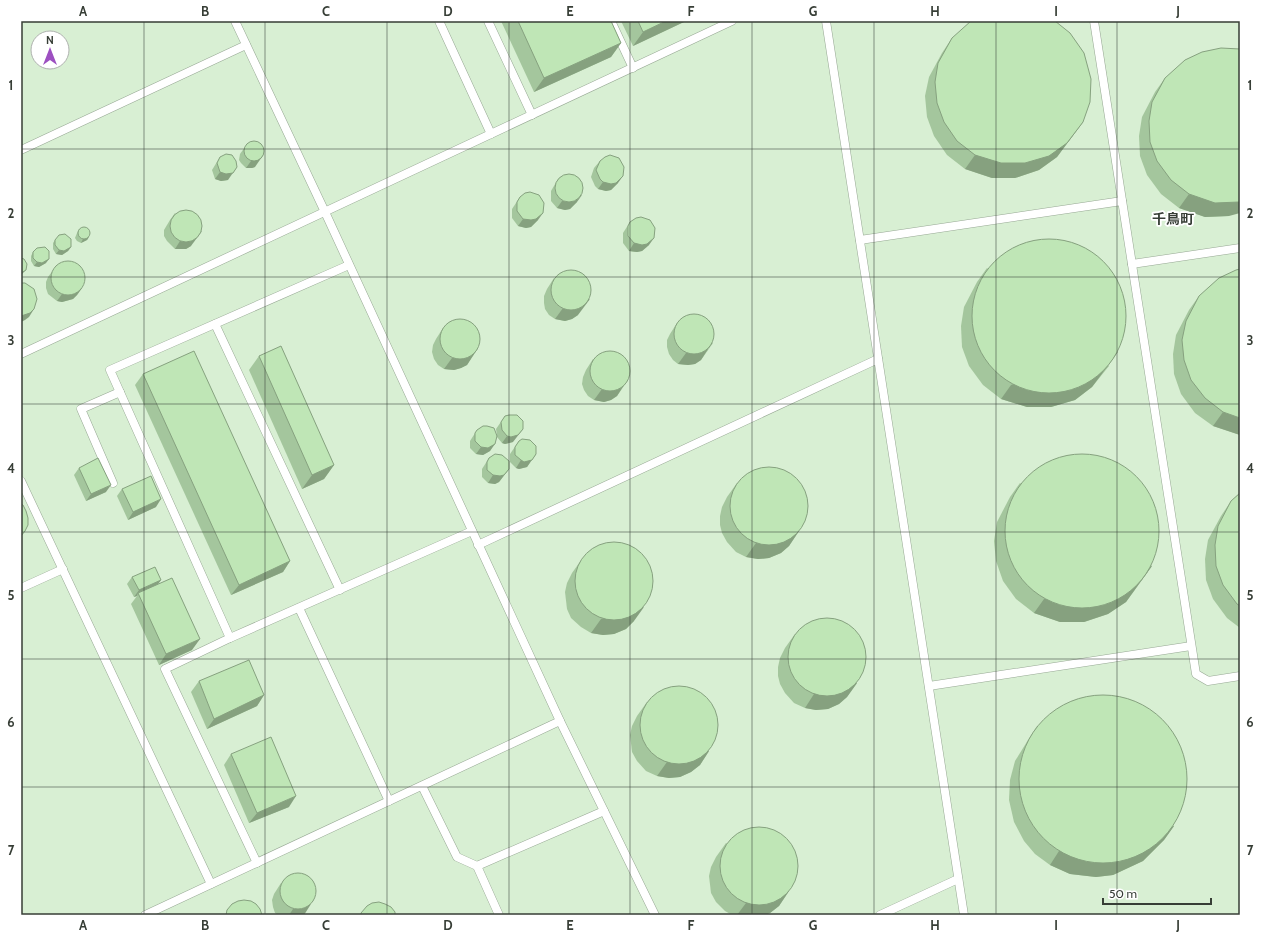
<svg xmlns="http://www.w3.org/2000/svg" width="1261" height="936" font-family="Cabin,'Noto Sans JP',sans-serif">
	<rect width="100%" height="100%" fill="#e7f9e3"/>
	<!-- built -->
	<path fill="#d8efd3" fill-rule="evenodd" d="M 21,21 L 1240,21 L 1240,915 L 21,915 ZM 38,38 L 62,38 L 62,62 L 38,62 Z"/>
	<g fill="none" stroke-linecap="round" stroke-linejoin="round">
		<!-- service casing -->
		<g stroke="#97a894" stroke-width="9">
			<g id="service">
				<polyline points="235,21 325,212 560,721 655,915"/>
				<polyline points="439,21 491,134"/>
				<polyline points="488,21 532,115"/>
				<polyline points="611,21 633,68"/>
				<polyline points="826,21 964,915"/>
				<polyline points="1094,21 1196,674 1208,681 1240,676"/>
				<polyline points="21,150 246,45"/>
				<polyline points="860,240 1122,201"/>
				<polyline points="1132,264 1240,248"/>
				<polyline points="349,265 110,370 230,638 472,531"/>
				<polyline points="215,324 340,590"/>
				<polyline points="21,354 732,21"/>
				<polyline points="21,481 211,884"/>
				<polyline points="113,483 81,409 120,392"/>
				<polyline points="478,545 878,359"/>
				<polyline points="21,588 63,569"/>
				<polyline points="299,608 389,801"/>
				<polyline points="230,638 165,669 257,863"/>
				<polyline points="929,686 1191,646"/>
				<polyline points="422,786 457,857 477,866 499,915"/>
				<polyline points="477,866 604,811"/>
				<polyline points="145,915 560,721"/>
				<polyline points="880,915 958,879"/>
			</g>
		</g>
		<!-- service -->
		<use href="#service" stroke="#fff" stroke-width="8"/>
	</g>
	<!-- wall -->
	<g fill="#a4c69d">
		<polygon points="501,21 611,21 621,43 611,57 534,92"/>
		<polygon points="621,21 686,21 633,46"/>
		<polygon points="952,38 1083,122 1057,157 1039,170 1015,178 992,178 965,169 947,155 934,136 927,117 925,96 929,77 942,53"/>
		<polygon points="1165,78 1229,216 1205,217 1179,208 1161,194 1147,175 1140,156 1139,136 1142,117 1155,92"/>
		<polygon points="245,147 255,167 252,168 246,168 241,163 239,160 240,154"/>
		<polygon points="220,157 228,180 221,181 215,179 212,170"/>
		<polygon points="600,161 618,183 611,190 606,191 598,189 595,186 591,177 594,168"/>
		<polygon points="558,179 577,202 570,209 565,210 557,208 551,201 551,191"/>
		<polygon points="520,197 538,220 531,227 526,228 518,226 512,218 512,209"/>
		<polygon points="175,213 191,246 186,249 175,249 167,241 164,236 164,230 170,220"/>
		<polygon points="630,222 649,245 642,251 637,252 629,251 623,243 623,233"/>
		<polygon points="79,229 89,237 87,240 81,243 77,241 75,238 77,233"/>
		<polygon points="55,240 71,247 68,251 62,255 56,254 53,249 53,243"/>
		<polygon points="33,252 46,263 39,267 34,266 31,261 31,256"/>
		<polygon points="57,265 82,288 77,295 73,299 62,302 57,301 48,294 46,288 46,282 48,277"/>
		<polygon points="987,268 1109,366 1092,387 1075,400 1051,407 1027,407 1001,399 983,385 969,366 962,347 961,326 964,307 977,282"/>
		<polygon points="554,278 578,315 572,319 565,321 555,319 549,315 545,309 544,303 544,296 547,289"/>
		<polygon points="1199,296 1240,435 1213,426 1195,413 1181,394 1174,374 1173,354 1176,335 1189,310"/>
		<polygon points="677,323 713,343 701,360 695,364 688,365 678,364 673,360 669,354 667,347 667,340 670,334"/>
		<polygon points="443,328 478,348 467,365 461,368 454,370 444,369 438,365 434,359 432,352 433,345 436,339"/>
		<polygon points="259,356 334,465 324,479 302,489 249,370"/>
		<polygon points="593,359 628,380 617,396 611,400 604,402 594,400 588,396 584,390 582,384 583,377 586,370"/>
		<polygon points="143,374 290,561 283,572 231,595 135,385"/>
		<polygon points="505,416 513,442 505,444 502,443 497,437 490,451 483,455 476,454 470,448 470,441 477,430 497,435 496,429"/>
		<polygon points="519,441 536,454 527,467 519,469 516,468 510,462 510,454"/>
		<polygon points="489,458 509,469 499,482 495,484 488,483 482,477 482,469"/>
		<polygon points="79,468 106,492 86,501 74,475"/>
		<polygon points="737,483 799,531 789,546 781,553 769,558 758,559 746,557 736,552 727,542 722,533 720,525 720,516 722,507 727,497"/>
		<polygon points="1020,483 1152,566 1126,602 1108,614 1084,622 1060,622 1034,613 1016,599 1003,581 996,561 994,541 997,522 1010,497"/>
		<polygon points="122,489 156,507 128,520 117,496"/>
		<polygon points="1240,493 1240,628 1227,618 1213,599 1206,580 1205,559 1208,540 1221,516 1231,501"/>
		<polygon points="582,559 634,621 626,629 614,634 603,635 591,633 581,627 571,618 567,609 565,592 567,583 572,573"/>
		<polygon points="132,577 161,580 157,585 192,650 159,665 131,604 137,596 134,597 127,584"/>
		<polygon points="795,634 857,683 847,697 839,704 828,709 816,710 805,708 794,703 785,693 780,684 778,676 778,667 780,658 785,648"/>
		<polygon points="199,681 264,695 257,706 207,729 191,692"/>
		<polygon points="647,702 709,751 700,765 691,772 680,777 669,778 657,776 646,771 637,761 632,752 630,735 632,726 637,716"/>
		<polygon points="1037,726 1174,826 1164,840 1143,861 1113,875 1096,877 1070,874 1050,865 1035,854 1024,841 1014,822 1009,800 1010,780 1015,761 1028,740"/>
		<polygon points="231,754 289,807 249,823 224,765"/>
		<polygon points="726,843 789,891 779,906 770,913 765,915 732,915 725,911 716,902 711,893 709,876 711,867 716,857"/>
		<polygon points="281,883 304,915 278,915 275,913 273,907 272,900 274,894"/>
	</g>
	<!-- shaded-wall -->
	<g fill="#86a17f">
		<polygon points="666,21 686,21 633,46 643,32"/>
		<polygon points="621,43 611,57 534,92 544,78"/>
		<polygon points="1083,122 1057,157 1039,170 1015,178 992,178 965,169 975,155"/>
		<polygon points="264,154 255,167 252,168 246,168 251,161"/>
		<polygon points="237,167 228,180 221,181 215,179 220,172"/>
		<polygon points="623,176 618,183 611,190 606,191 598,189 603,182"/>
		<polygon points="1189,194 1240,202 1240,213 1229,216 1205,217 1179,208"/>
		<polygon points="582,195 577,202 570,209 565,210 557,208 562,201"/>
		<polygon points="543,213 538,220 531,227 526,228 518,226 523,219"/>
		<polygon points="202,231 191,246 186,249 175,249 180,241"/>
		<polygon points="89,237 87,240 81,243 83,239"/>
		<polygon points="654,238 649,245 642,251 637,252 629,251 634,243"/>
		<polygon points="71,247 68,251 62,255 56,254 59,250"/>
		<polygon points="49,259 46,263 39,267 34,266 37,262"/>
		<polygon points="26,270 21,275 21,273"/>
		<polygon points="82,288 77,295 73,299 62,302 57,301 62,294"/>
		<polygon points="590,299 578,315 572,319 565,321 555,319 563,308"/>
		<polygon points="34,309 29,317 25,320 21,322 21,316"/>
		<polygon points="478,348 467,365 461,368 454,370 444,369 452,358"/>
		<polygon points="708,349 701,360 695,364 688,365 678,364 686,353"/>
		<polygon points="1118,352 1092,387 1075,400 1051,407 1027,407 1001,399 1011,385"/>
		<polygon points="624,385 617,396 611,400 604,402 594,400 602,389"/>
		<polygon points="1223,412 1240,418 1240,435 1213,426"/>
		<polygon points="523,429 513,442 505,444 502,443 507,436"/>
		<polygon points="495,444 490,451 483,455 476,454 481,447"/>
		<polygon points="536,454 527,467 519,469 516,468 521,460"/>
		<polygon points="334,465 324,479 302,489 312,475"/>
		<polygon points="509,469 499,482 495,484 488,483 493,475"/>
		<polygon points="111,485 106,492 86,501 91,494"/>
		<polygon points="161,499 156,507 128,520 133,512"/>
		<polygon points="799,531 789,546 781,553 769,558 758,559 746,557 756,543"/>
		<polygon points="290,561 283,572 231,595 239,585"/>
		<polygon points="1152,566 1126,602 1108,614 1084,622 1060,622 1034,613 1044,599"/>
		<polygon points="161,580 156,587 138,593 137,596 134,597 139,590"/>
		<polygon points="644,607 634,621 626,629 614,634 603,635 591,633 601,619"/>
		<polygon points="200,639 192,650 159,665 166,654"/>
		<polygon points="857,683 847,697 839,704 828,709 816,710 805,708 814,694"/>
		<polygon points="264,695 257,706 207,729 214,719"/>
		<polygon points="709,751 700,765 691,772 680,777 669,778 657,776 667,762"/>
		<polygon points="296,796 289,807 249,823 257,813"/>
		<polygon points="1174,826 1164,840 1143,861 1113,875 1096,877 1070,874 1050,865 1059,851"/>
		<polygon points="789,891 779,906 770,913 765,915 737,915 746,903"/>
		<polygon points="311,904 304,915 289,915 293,909"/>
	</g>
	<!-- building -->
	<g fill="#bfe6b6" stroke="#86a17f">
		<polygon points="518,21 611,21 621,43 544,78"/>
		<polygon points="638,21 666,21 643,32"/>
		<polygon points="971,21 1055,21 1070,33 1084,53 1091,79 1090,102 1083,122 1067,143 1049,156 1025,163 1001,163 975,155 957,141 944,122 937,103 935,82 938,63 952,38"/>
		<polygon points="1221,48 1240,49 1240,202 1239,202 1215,203 1189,194 1171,180 1157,161 1150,142 1149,121 1152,102 1165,78 1185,60 1202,52"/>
		<circle cx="254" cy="151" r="10"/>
		<polygon points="226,154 232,155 236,161 237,167 233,173 226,174 220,172 217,163 220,157"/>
		<polygon points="610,155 619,158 624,167 623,176 616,183 611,184 603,182 600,179 596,170 600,161 605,157"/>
		<circle cx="569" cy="188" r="14"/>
		<polygon points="530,192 539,195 544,203 543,213 536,219 531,220 523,219 517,211 517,202 520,197 525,193"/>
		<circle cx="186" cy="226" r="16"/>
		<polygon points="641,217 650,220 655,228 654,238 647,244 642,245 634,243 628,236 628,226 630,222 636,218"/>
		<circle cx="84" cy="233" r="6"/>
		<polygon points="65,234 71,239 71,247 64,251 59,250 55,245 55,240 59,235"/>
		<circle cx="1049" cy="316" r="77"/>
		<polygon points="45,247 49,251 49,259 42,263 37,262 33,258 33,252 37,248"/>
		<polygon points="21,258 24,259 27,264 26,270 21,273"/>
		<circle cx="68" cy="278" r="17"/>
		<polygon points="1240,269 1240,418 1223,412 1205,398 1191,380 1184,360 1182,340 1186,321 1199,296 1219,278 1236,270"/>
		<circle cx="571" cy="290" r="20"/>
		<polygon points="21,283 25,283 34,289 37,299 34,309 30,313 21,316"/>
		<circle cx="694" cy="334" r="20"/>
		<circle cx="460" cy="339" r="20"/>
		<polygon points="281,346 334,465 312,475 259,356"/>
		<circle cx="610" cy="371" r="20"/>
		<polygon points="194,351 290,561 239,585 143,374"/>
		<polygon points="509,415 517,415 523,421 523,429 518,435 511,437 507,436 502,430 501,422 505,416"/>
		<polygon points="483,426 487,426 494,428 497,436 495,444 488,448 481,447 475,441 475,433 477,430"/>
		<polygon points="522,439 530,440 536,446 536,454 532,460 524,462 521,460 515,455 515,447 519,441"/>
		<circle cx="1082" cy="531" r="77"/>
		<polygon points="495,454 502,455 509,461 509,469 504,475 500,476 493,475 487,470 487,462 489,458"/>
		<polygon points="98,458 111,485 91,494 79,468"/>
		<circle cx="769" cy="506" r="39"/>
		<polygon points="151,476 161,499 133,512 122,489"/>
		<polygon points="1240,493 1240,606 1237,604 1223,585 1216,566 1215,545 1218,526 1231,501"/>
		<polygon points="21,504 23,505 26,511 28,518 28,525 25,531 21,536"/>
		<circle cx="614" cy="581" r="39"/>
		<polygon points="155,567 161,580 139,590 132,577"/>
		<polygon points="172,578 200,639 166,654 138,593"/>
		<circle cx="827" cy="657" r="39"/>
		<polygon points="249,660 264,695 214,719 199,681"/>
		<circle cx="679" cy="725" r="39"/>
		<circle cx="1103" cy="779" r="84"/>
		<polygon points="271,737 296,796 257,813 231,754"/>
		<circle cx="759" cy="866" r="39"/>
		<circle cx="298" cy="891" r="18"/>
		<polygon points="244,900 251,901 256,904 260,909 262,915 226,915 227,910 232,904 238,901"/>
		<polygon points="379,902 385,904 391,907 395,912 395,915 361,915 361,913 367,906 372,903"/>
	</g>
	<!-- grid -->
	<path fill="none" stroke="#373e36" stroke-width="1" stroke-opacity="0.55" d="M 144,21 L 144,915M 265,21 L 265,915M 387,21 L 387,915M 509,21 L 509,915M 630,21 L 630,915M 752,21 L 752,915M 874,21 L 874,915M 996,21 L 996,915M 1117,21 L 1117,915M 21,149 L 1240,149M 21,277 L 1240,277M 21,404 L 1240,404M 21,532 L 1240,532M 21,659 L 1240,659M 21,787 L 1240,787"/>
	<g text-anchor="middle" stroke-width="3.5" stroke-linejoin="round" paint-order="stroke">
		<!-- neighbourhood labels -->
		<g font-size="14" font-weight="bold" fill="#373e36" stroke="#fff">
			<text x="1173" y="224">千鳥町</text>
		</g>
	</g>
	<!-- border -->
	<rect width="1261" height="936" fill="none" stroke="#ffffff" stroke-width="44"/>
	<!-- north arrow -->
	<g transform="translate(50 50)"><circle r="19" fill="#ffffff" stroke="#afb2af"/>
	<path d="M0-3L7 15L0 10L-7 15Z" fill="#9d50c1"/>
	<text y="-6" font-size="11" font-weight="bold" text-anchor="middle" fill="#373e36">N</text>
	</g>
	<!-- scale -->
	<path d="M1103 898v6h108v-6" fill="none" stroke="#373e36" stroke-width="2"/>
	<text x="1109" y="898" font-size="12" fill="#373e36" stroke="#ffffff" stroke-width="3" paint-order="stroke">50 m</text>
	<rect x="22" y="22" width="1217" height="892" fill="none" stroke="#373e36" stroke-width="1.5"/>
	<g font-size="13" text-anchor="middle" font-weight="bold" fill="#373e36">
		<text x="83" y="16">A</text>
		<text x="205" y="16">B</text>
		<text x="326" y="16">C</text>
		<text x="448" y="16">D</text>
		<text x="570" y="16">E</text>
		<text x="691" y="16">F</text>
		<text x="813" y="16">G</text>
		<text x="935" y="16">H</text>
		<text x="1056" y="16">I</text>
		<text x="1178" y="16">J</text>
		<text x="11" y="90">1</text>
		<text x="1250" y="90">1</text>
		<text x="11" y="218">2</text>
		<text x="1250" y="218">2</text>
		<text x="11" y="345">3</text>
		<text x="1250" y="345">3</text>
		<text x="11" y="473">4</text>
		<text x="1250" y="473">4</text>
		<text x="11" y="600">5</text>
		<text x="1250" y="600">5</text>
		<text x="11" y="727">6</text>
		<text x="1250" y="727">6</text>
		<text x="11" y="855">7</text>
		<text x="1250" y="855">7</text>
		<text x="83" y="930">A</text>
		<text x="205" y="930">B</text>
		<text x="326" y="930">C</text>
		<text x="448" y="930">D</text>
		<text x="570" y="930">E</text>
		<text x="691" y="930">F</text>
		<text x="813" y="930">G</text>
		<text x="935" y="930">H</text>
		<text x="1056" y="930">I</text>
		<text x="1178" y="930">J</text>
	</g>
</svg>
